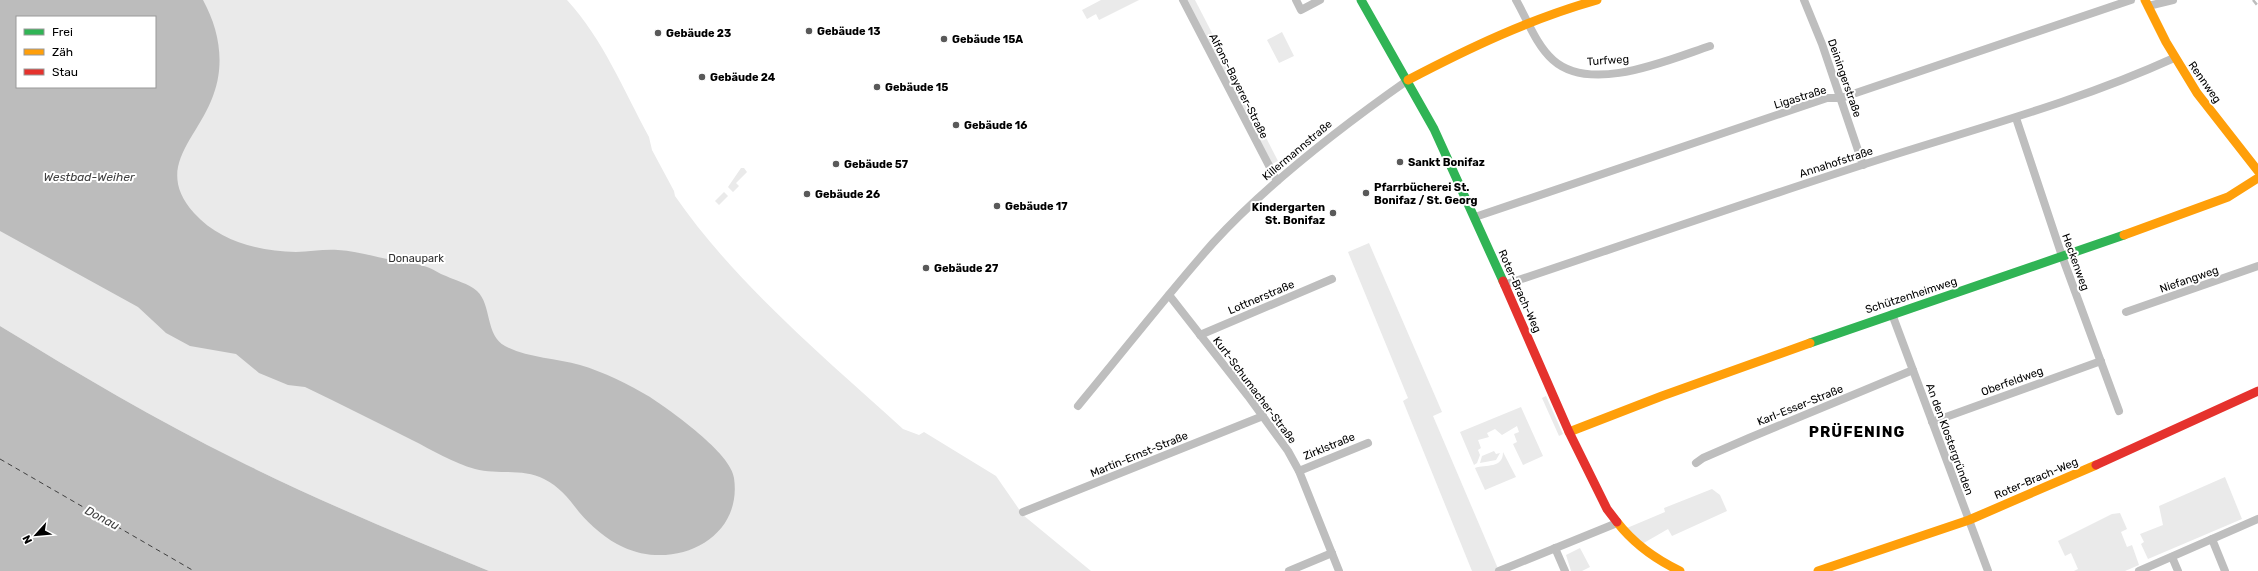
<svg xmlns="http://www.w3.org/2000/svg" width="2258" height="571" font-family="Rubik,sans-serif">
	<rect width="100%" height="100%" fill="#fff"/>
	<!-- green -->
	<g fill="#eaeaea" fill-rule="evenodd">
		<path d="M 0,0 L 567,0 C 603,39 624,91 649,137 L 652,150 L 674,191 L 675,196 C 735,283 825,358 903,429 L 919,435 L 924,432 L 996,476 L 1023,515 L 1091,571 L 489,571 C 404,536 319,501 237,460 C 156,420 77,373 0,326 ZM 17,17 L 155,17 L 155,87 L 17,87 Z"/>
		<polygon points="1101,0 1139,0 1099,20 1096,14 1087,19 1082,10"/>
		<polygon points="1185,0 1195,0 1278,161 1270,165"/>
		<polygon points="1282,32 1294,56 1279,63 1267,40"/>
		<polygon points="741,168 744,168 747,172 736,183 739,186 733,192 728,187"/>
		<polygon points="724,192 728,196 719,205 715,201"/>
		<polygon points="1369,243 1442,412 1433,416 1499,571 1472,571 1403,401 1408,398 1348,252"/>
		<polygon points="1546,396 1563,434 1559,436 1542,398"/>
		<polygon points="1521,407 1543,456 1523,465 1513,444 1517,442 1514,434 1519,432 1517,426 1502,435 1495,429 1487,433 1489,437 1478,440 1481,448 1478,450 1480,455 1477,463 1474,465 1460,432"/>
		<polygon points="1494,451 1496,454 1500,453 1496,460 1480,463 1482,456"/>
		<path d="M 1503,452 L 1516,477 L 1485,490 L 1475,468 C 1486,464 1503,469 1503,452 Z"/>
		<polygon points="2225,477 2242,519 2148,559 2141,544 2144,542 2140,534 2163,525 2159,506"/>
		<polygon points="1712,489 1720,495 1727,511 1672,536 1668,529 1642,544 1627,528 1665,512 1664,508"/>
		<polygon points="2120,513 2127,529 2121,532 2127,547 2132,545 2139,565 2125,571 2074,571 2078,569 2071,553 2065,556 2058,541 2112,514"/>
		<polygon points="1580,548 1590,567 1582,571 1571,571 1566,555"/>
	</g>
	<!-- water -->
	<g fill="#bcbcbc" fill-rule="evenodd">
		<path d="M 0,0 L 203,0 C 220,31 226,67 211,101 C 194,142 155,169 194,213 C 220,242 259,251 296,252 C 310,252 323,249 338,250 C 356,251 375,257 393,260 C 404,262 417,263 427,267 C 434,269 439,274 446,276 C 456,281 468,283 477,291 C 492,305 485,335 505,346 C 527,358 556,358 580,365 C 604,372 628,384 650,397 C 671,411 731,453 734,478 C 743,540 674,571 623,547 C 607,540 590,525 579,512 C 569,499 560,487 544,479 C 523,468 498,475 475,469 C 453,463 432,450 412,440 C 376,422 341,404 305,387 L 288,385 L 259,373 L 236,354 L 190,346 L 166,333 L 138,307 L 0,231 ZM 17,17 L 155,17 L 155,87 L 17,87 Z"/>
		<path d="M 0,326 C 77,373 156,420 237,460 C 319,501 404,536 489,571 L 0,571 Z"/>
	</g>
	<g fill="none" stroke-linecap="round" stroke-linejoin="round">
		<!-- ferry -->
		<polyline stroke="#404040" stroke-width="1" stroke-dasharray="5 4" stroke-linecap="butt" points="0,459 194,571"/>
		<!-- street -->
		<g stroke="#bebebe" stroke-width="8">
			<polyline points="1183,0 1277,181"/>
			<polyline points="1296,0 1301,10 1320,0"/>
			<path d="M 1516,0 C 1527,19 1536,45 1553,60 C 1591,94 1668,60 1710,46"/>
			<polyline points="1804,0 1822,44 1863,165"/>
			<polyline points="2148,6 2173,0"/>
			<polyline points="2016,118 2062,256 2119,411"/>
			<polyline points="1475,217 1827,98 1841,98 2131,0"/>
			<path d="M 1504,285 C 1623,245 1742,204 1862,165 C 1966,131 2073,104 2174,58"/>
			<polyline points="1169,295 1248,396 1288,451 1299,471 1339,571"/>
			<polyline points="2126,312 2258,266"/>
			<polyline points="1892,314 1988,571"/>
			<polyline points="1200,335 1332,279"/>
			<path d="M 1078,406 C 1123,352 1166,296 1213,243 C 1268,183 1341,127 1408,80"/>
			<polyline points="1932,422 2101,361"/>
			<polyline points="1696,463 1703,458 1749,438 1913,370"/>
			<polyline points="1299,471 1368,443"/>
			<polyline points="1023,512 1263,416"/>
			<polyline points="2212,539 2225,571"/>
			<polyline points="1555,548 1565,571"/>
			<polyline points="2172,557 2178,571"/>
			<polyline points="1289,571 1332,553"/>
			<polyline points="1499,571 1617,523"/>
			<polyline points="2139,571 2258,519"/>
		</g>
		<!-- fast -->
		<g stroke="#30b455" stroke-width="9">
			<polyline points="1361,0 1434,129 1503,281"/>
			<polyline points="1810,343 2124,235"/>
		</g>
		<!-- slow -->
		<g stroke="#ff9f0a" stroke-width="9">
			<polyline points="2145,0 2166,42 2197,93 2258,171"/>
			<path d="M 1408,80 C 1469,48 1530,19 1597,0"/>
			<polyline points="2124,235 2228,197 2258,178"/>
			<polyline points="1569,432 1662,396 1810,343"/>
			<path d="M 1617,522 C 1634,544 1655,559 1680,571"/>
			<polyline points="1818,571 1969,520 2096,465"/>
		</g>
		<!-- jam -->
		<g stroke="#e5322d" stroke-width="9">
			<polyline points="1503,281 1569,432 1607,509 1617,522"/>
			<polyline points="2096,465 2258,391"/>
		</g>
		<!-- rail -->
		<polyline stroke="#bdbdbd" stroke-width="2.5" stroke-dasharray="6 2 1 2" stroke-linecap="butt" points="2253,0 2258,6"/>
	</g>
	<!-- markers -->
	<g fill="#595959" stroke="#fff" stroke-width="1.5">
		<circle cx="809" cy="31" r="4"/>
		<circle cx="658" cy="33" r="4"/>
		<circle cx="944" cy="39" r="4"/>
		<circle cx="702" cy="77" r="4"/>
		<circle cx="877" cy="87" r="4"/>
		<circle cx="956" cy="125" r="4"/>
		<circle cx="1400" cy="162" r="4"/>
		<circle cx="836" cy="164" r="4"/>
		<circle cx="1366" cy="193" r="4"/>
		<circle cx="807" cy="194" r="4"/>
		<circle cx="997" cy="206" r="4"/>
		<circle cx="1333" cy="213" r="4"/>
		<circle cx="926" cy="268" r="4"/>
	</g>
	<g text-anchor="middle" stroke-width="4" stroke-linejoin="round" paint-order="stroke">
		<!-- poi labels -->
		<g font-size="11" font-weight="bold" fill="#000" stroke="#fff" text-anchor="start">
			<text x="817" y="35">Gebäude 13</text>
			<text x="666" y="37">Gebäude 23</text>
			<text x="952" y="43">Gebäude 15A</text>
			<text x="710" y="81">Gebäude 24</text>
			<text x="885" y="91">Gebäude 15</text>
			<text x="964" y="129">Gebäude 16</text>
			<text x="1408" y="166">Sankt Bonifaz</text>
			<text x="844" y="168">Gebäude 57</text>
			<text x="1374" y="191">Pfarrbücherei St.<tspan x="1374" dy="13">Bonifaz / St. Georg</tspan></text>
			<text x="815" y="198">Gebäude 26</text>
			<text x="1005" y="210">Gebäude 17</text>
			<text x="1325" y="211" text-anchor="end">Kindergarten<tspan x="1325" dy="13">St. Bonifaz</tspan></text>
			<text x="934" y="272">Gebäude 27</text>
		</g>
		<!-- street labels -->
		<g font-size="11" fill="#000" stroke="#fff">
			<text transform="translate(1608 60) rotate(-4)" y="4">Turfweg</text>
			<text transform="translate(1845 78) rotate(71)" y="4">Deiningerstraße</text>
			<text transform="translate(2205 82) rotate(55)" y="4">Rennweg</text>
			<text transform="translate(1239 86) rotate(63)" y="4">Alfons-Bayerer-Straße</text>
			<text transform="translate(1800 97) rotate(-17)" y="4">Ligastraße</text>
			<text transform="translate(1297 150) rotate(-40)" y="4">Killermannstraße</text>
			<text transform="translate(1836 162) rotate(-18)" y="4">Annahofstraße</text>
			<text transform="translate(2076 262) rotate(70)" y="4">Heckenweg</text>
			<text transform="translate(2189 279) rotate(-19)" y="4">Niefangweg</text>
			<text transform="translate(1520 291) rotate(66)" y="4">Roter-Brach-Weg</text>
			<text transform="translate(1911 295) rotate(-18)" y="4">Schützenheimweg</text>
			<text transform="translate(1261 297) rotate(-23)" y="4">Lottnerstraße</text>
			<text transform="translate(2012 381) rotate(-20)" y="4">Oberfeldweg</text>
			<text transform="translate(1255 390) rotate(53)" y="4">Kurt-Schumacher-Straße</text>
			<text transform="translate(1800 405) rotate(-22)" y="4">Karl-Esser-Straße</text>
			<text transform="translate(1950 439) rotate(70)" y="4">An den Klostergründen</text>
			<text transform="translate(1329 446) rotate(-22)" y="4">Zirklstraße</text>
			<text transform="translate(1139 454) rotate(-22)" y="4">Martin-Ernst-Straße</text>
			<text transform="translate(2036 478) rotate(-23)" y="4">Roter-Brach-Weg</text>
		</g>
		<!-- park labels -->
		<g font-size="11" fill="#2f2f2f" stroke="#fff">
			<text x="416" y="262">Donaupark</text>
		</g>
		<!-- water labels -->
		<g font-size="12" font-style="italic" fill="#404040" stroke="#fff">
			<text x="89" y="181">Westbad-Weiher</text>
			<text transform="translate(102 518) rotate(28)" y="4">Donau</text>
		</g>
		<!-- district labels -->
		<g font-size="15" font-weight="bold" letter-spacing="1" fill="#000" stroke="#fff">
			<text x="1857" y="437">PRÜFENING</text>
		</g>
	</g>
	<!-- legend -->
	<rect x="16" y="16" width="140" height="72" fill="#ffffff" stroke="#999999"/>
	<rect x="24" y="29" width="20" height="6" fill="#30b455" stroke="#999999"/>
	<text x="52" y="36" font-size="12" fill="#000000">Frei</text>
	<rect x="24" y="49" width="20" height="6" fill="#ff9f0a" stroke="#999999"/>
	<text x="52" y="56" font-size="12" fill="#000000">Zäh</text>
	<rect x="24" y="69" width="20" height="6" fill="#e5322d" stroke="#999999"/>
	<text x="52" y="76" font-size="12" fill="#000000">Stau</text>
	<!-- north arrow -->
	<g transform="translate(36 535) rotate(243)" stroke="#ffffff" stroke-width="3" paint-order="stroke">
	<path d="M0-3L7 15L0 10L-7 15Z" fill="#000000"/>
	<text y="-6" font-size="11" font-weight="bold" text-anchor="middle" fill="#000000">N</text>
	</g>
</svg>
